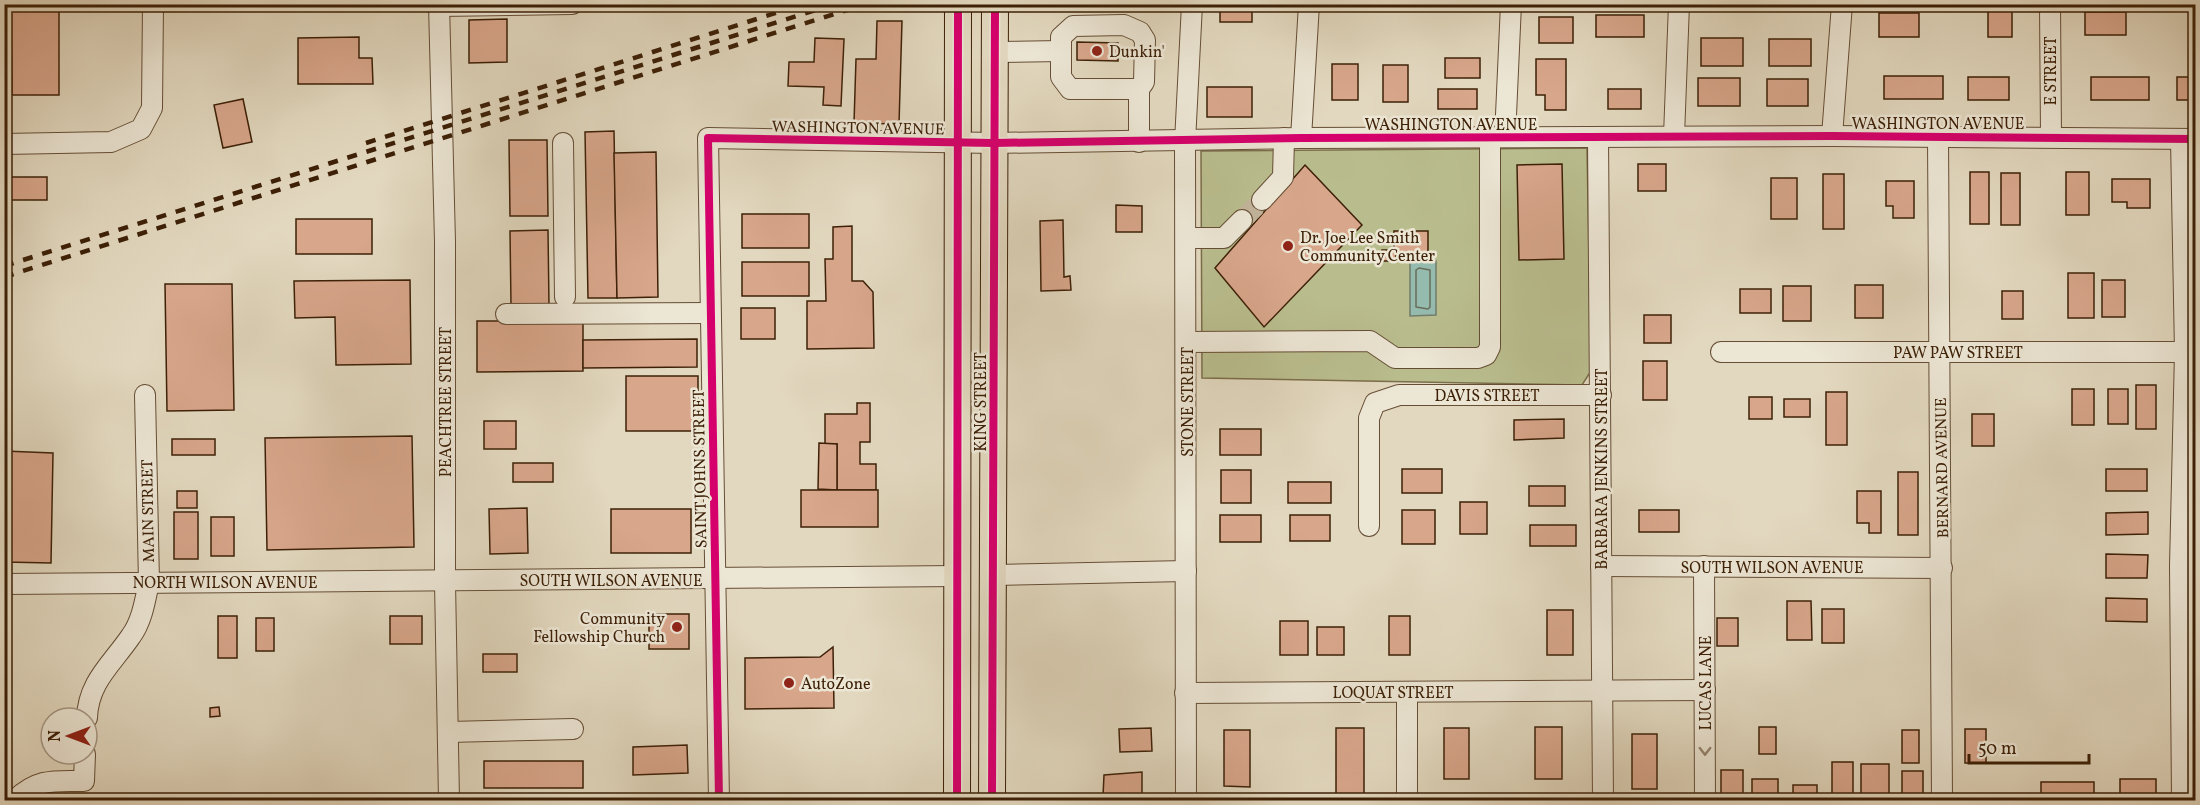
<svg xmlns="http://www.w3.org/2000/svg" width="2200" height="805" font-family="Vollkorn,serif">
	<rect width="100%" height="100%" fill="#e2d8bf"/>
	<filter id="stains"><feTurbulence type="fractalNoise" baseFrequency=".00333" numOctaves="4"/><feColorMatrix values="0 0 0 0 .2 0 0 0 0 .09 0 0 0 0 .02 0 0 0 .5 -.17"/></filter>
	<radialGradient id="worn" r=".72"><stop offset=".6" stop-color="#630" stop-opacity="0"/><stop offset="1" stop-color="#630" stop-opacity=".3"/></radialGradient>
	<!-- green -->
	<polygon fill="#b9bd8e" stroke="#7b6e4a" stroke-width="1.5" points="1587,148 1591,371 1582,385 1202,378 1201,151"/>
	<!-- water -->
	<polygon fill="#95baae" stroke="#727c6b" stroke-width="1.5" points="1436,261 1436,315 1410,316 1410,262"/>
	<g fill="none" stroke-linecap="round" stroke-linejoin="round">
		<!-- shore -->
		<polygon stroke="#696d5a" stroke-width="1.5" points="1419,268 1430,270 1430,307 1428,309 1416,307 1416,270"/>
	</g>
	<!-- building -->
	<g fill="#d8a68b" stroke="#3d2007" stroke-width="1.5">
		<polygon points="11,4 59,4 59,95 12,95"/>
		<rect x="1220" y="4" width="32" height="18"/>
		<rect x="1464" y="4" width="21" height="7"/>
		<rect x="1988" y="4" width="24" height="33"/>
		<rect x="2191" y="4" width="5" height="33"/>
		<rect x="2085" y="12" width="41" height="23"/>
		<rect x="1879" y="13" width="40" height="24"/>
		<rect x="1596" y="15" width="48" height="22"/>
		<rect x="1539" y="17" width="34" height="26"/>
		<polygon points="507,19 507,62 469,63 469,20"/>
		<polygon points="877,21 902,21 899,124 854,123 856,59 876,59"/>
		<polygon points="359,37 359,58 372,58 373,84 298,84 298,38"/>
		<polygon points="815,38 844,39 841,106 823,105 824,87 788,86 789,62 814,62"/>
		<rect x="1701" y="38" width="42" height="28"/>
		<rect x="1769" y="39" width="42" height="27"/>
		<polygon points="1077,42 1118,43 1118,61 1077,60"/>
		<rect x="1445" y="58" width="35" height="20"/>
		<polygon points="1536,59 1566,59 1566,110 1545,110 1545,95 1536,95"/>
		<rect x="1332" y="64" width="26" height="36"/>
		<rect x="1383" y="65" width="25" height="37"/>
		<rect x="1884" y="76" width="59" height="23"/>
		<rect x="1968" y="77" width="41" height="23"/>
		<rect x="2091" y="77" width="58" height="23"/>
		<rect x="2177" y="77" width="19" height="23"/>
		<rect x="1698" y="78" width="42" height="28"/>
		<rect x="1767" y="79" width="41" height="27"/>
		<rect x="1207" y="87" width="45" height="30"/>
		<rect x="1438" y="89" width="39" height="20"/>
		<rect x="1608" y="89" width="33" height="20"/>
		<polygon points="243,99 252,142 223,148 214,105"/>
		<polygon points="614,131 617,298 588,298 585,132"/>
		<polygon points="509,140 547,140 548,216 510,216"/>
		<polygon points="656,152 658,297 617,298 614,153"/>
		<polygon points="1562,164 1564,259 1519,260 1517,165"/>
		<rect x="1638" y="164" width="28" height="27"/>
		<polygon points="1305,165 1362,225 1264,327 1215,268"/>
		<rect x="1970" y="172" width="19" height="52"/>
		<rect x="2066" y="172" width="23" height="43"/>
		<rect x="2001" y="173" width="19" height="52"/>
		<rect x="1823" y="174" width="21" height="55"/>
		<rect x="4" y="177" width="43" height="23"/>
		<rect x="1771" y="178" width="26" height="41"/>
		<polygon points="2112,179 2150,179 2150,208 2127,208 2127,202 2112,202"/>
		<polygon points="1886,181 1914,181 1914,218 1893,218 1893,206 1886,206"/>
		<polygon points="1116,205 1142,206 1142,232 1116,232"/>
		<rect x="742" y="214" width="67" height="34"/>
		<rect x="296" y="219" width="76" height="35"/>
		<polygon points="1063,220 1064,277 1070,276 1071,290 1041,291 1040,221"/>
		<polygon points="852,226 852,281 863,281 873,292 874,348 807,349 807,301 826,301 825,259 833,259 833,227"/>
		<polygon points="548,230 549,306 511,306 510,231"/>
		<polygon points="1394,231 1428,231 1428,254 1396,254 1396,261 1382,261 1382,250 1394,250"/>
		<rect x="742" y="262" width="67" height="34"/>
		<rect x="2068" y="273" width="26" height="45"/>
		<polygon points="410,280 411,364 336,365 335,317 295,318 294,281"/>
		<rect x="2102" y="280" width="23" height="37"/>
		<polygon points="165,284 232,284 234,410 167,411"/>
		<rect x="1855" y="285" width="28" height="33"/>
		<rect x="1783" y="286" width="28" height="35"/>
		<rect x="1740" y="289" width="31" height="24"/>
		<rect x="2002" y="291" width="21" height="28"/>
		<rect x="741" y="308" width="34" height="31"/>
		<rect x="1644" y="315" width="27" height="28"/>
		<polygon points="477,321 583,321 583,371 477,372"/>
		<polygon points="697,339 697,367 583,368 583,340"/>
		<rect x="1643" y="361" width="24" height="39"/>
		<rect x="626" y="376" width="72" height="55"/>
		<rect x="2136" y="385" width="20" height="44"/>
		<rect x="2072" y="389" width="22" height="36"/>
		<rect x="2108" y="389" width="20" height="35"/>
		<rect x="1826" y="392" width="21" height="53"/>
		<rect x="1749" y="397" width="23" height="22"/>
		<rect x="1784" y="399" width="26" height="18"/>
		<polygon points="857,403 870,403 870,442 860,442 860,464 876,464 876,490 837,490 837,444 825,444 825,414 857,414"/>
		<rect x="1972" y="414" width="22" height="32"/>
		<polygon points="1564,419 1564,438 1514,440 1514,420"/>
		<rect x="484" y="421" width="32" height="28"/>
		<rect x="1220" y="429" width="41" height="26"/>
		<polygon points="412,436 414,547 267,550 265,438"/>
		<rect x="172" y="439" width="43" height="16"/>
		<polygon points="819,443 837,444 837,490 818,489"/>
		<polygon points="4,451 53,453 51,563 4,562"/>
		<rect x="513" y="463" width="40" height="19"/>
		<rect x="1402" y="469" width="40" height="24"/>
		<rect x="2106" y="469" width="41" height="22"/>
		<rect x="1221" y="470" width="30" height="33"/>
		<rect x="1898" y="472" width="20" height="63"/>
		<rect x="1288" y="482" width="43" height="21"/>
		<rect x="1529" y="486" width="36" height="20"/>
		<rect x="801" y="490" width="77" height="37"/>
		<rect x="177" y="491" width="20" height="17"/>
		<polygon points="1857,491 1881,491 1881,533 1869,533 1869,523 1857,523"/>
		<rect x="1460" y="502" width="27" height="32"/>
		<polygon points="527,508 528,553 490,554 489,509"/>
		<rect x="611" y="509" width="80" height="44"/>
		<rect x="1402" y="510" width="33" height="34"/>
		<rect x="1639" y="510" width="40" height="22"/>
		<rect x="174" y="512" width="24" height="47"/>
		<polygon points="2148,512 2148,534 2106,535 2106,513"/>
		<rect x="1220" y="515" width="41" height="27"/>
		<rect x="1290" y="515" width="40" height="26"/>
		<rect x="211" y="517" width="23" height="39"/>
		<rect x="1530" y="525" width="46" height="21"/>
		<polygon points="2106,554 2148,555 2147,578 2106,578"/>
		<polygon points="2106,598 2147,599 2147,622 2106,621"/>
		<polygon points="1787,601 1811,601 1812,640 1787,640"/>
		<rect x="1822" y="609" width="22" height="34"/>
		<rect x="1547" y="610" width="26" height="45"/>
		<rect x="649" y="614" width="40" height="35"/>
		<rect x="218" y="616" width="19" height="42"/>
		<rect x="390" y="616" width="32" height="28"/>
		<rect x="1389" y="616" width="21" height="39"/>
		<rect x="256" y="618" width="18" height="33"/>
		<rect x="1717" y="618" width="21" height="28"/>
		<rect x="1280" y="621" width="28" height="34"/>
		<rect x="1317" y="627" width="27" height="28"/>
		<polygon points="833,647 834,708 745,709 745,658 820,657"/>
		<rect x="483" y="654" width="34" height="18"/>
		<polygon points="219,707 220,716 210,717 210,708"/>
		<rect x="1535" y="727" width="27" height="52"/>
		<rect x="1759" y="727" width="17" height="27"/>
		<polygon points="1151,728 1152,751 1120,752 1119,729"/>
		<rect x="1336" y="728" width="28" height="66"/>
		<rect x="1444" y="728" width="25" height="51"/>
		<rect x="1965" y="729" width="21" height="34"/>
		<polygon points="1224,730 1250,730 1250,787 1224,786"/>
		<rect x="1902" y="730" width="17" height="33"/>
		<rect x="1632" y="734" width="25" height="55"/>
		<polygon points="687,745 688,773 633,775 633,747"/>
		<rect x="484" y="761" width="99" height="27"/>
		<rect x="1832" y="762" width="21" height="38"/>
		<rect x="1861" y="764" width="28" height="36"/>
		<rect x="1721" y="770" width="22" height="30"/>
		<rect x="1902" y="771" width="21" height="29"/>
		<polygon points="1142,772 1142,796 1103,796 1104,775"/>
		<rect x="1752" y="779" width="26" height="21"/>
		<rect x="2120" y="779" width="36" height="21"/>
		<rect x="2041" y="782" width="53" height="18"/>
		<rect x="1793" y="785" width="24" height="15"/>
		<rect x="1540" y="794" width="23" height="6"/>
		<rect x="1443" y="795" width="27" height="5"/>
		<rect x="492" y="797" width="40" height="3"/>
	</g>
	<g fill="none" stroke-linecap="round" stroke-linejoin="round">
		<!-- minor-tunnel -->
		<polyline stroke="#c1b39a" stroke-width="20" stroke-dasharray="20 10" stroke-linecap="butt" points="1242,220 1262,200"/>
		<!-- minor casing -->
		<g stroke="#664e35" stroke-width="22">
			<g id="minor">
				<polyline points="439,4 445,242 445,582 449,800"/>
				<polyline points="2050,4 2051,137"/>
				<polyline points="439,6 572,4"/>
				<polyline points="995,52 1061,51"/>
				<polyline points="1674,136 1679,4"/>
				<polyline points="1832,136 1842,4"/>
				<polyline points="1938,136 1942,800"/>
				<polyline points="1505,137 1511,4"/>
				<polyline points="1598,137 1603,800"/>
				<polyline points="1301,138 1309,4"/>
				<polyline points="2181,139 2185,352 2180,566 2182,800"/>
				<polyline points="1139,142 1139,89 1144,82 1145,40 1140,32 1124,25 1073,26 1061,37 1061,77 1070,89 1139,89"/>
				<polyline points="563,143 565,297"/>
				<polyline points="4,144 111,142 141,129 152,108 153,4"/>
				<polyline points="1262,200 1283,177 1284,138"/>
				<polyline points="1186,238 1224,238 1242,220"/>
				<polyline points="506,314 710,313"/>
				<polyline points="1187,342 1370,341 1395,358 1478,358 1486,355 1490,347 1490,137"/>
				<polyline points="1721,352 2196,352"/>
				<polyline points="1369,526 1369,418 1375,403 1399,395 1601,395"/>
				<polyline points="1601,566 1942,568"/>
				<polyline points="1704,566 1705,800"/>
				<polyline points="994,575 1186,571"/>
				<polyline points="4,584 957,576"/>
				<polyline points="1185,693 1705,690"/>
				<polyline points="1407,693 1407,800"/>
				<path d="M 87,718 C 88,682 112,664 131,636 C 142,621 145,601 149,582 L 145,395"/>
				<polyline points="448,732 573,729"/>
				<path d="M 15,800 C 38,778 54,781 84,781 L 85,754"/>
				<polyline points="719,800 708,138 994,143 1301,138 1832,136 2196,139"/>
				<polyline points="1186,800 1185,142 1192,4"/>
			</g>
		</g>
		<!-- major casing -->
		<g stroke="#3d2007" stroke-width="28">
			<g id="major">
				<polyline points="957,800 958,4"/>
				<polyline points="992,800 995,4"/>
			</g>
		</g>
		<!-- minor -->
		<use href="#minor" stroke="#ece6d5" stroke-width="20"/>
		<!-- major -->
		<use href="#major" stroke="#e2d8bf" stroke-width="26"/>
		<!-- rail -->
		<g stroke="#3d2007" stroke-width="4.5" stroke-dasharray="10 10" stroke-linecap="butt">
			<polyline points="366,143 804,4"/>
			<polyline points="4,266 835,4"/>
			<polyline points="4,277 866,4"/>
		</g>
		<!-- cycleway casing -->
		<g stroke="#ece6d5" stroke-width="11">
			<g id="cycleway">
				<polyline points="719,800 708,138 994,143 1301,138 1832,136 2196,139"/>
				<polyline points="957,800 958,4"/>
				<polyline points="992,800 995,4"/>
			</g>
		</g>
		<!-- cycleway -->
		<use href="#cycleway" stroke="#d6006c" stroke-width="8"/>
	</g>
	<!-- one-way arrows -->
	<defs><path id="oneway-chevron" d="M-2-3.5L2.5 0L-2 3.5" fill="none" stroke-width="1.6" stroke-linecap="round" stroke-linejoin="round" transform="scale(1.5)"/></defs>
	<use stroke="#94836e" href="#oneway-chevron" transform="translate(1705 751) rotate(90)"/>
	<!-- markers -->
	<g fill="#8f2418" stroke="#ece6d5" stroke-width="2">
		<circle cx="1097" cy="51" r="6"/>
		<circle cx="1288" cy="246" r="6"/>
		<circle cx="677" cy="627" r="6"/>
		<circle cx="789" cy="683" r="6"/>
	</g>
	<g text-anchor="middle" stroke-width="5" stroke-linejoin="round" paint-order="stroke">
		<!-- poi labels -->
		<g font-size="16" fill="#3d2007" stroke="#ece6d5" text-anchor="start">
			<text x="1109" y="57">Dunkin'</text>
			<text x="1300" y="243">Dr. Joe Lee Smith<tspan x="1300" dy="18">Community Center</tspan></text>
			<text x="665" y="624" text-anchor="end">Community<tspan x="665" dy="18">Fellowship Church</tspan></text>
			<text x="801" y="689">AutoZone</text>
		</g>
		<!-- street labels -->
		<g font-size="16" fill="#3d2007" stroke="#ece6d5">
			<text transform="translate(2050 71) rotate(-90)" y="6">E STREET</text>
			<text x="1938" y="129">WASHINGTON AVENUE</text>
			<text x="1451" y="130">WASHINGTON AVENUE</text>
			<text transform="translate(858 127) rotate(1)" y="6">WASHINGTON AVENUE</text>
			<text x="1958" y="358">PAW PAW STREET</text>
			<text x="1487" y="401">DAVIS STREET</text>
			<text transform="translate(445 402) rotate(-90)" y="6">PEACHTREE STREET</text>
			<text transform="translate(980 402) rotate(-90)" y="6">KING STREET</text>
			<text transform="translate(1187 402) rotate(-90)" y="6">STONE STREET</text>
			<text transform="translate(1941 468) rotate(-91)" y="6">BERNARD AVENUE</text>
			<text transform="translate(699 469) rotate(-91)" y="6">SAINT JOHNS STREET</text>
			<text transform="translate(1601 469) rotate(-90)" y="6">BARBARA JENKINS STREET</text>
			<text transform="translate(147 511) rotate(-91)" y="6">MAIN STREET</text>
			<text x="1772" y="573">SOUTH WILSON AVENUE</text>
			<text x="611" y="586">SOUTH WILSON AVENUE</text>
			<text x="225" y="588">NORTH WILSON AVENUE</text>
			<text transform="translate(1705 683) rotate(-90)" y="6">LUCAS LANE</text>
			<text x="1393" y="698">LOQUAT STREET</text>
		</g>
	</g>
	<!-- margin -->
	<rect width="2200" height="805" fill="none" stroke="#e2d8bf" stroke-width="24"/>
	<rect x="6" y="6" width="2188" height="793" fill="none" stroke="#3d2007" stroke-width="3"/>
	<rect x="12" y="12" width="2176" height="781" fill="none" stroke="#3d2007" stroke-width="1.5"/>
	<!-- north arrow -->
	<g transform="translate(69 736) rotate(270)"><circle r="28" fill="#ece6d5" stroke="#a69783" stroke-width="1.5"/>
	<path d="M0-4.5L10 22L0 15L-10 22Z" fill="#8f2418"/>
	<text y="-9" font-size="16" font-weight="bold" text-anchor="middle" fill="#3d2007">N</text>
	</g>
	<!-- scale -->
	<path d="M1969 754v9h120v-9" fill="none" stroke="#3d2007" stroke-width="3"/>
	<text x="1978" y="754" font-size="18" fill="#3d2007" stroke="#ece6d5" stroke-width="4.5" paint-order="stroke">50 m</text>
	<rect width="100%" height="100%" filter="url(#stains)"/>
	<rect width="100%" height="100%" fill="url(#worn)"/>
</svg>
